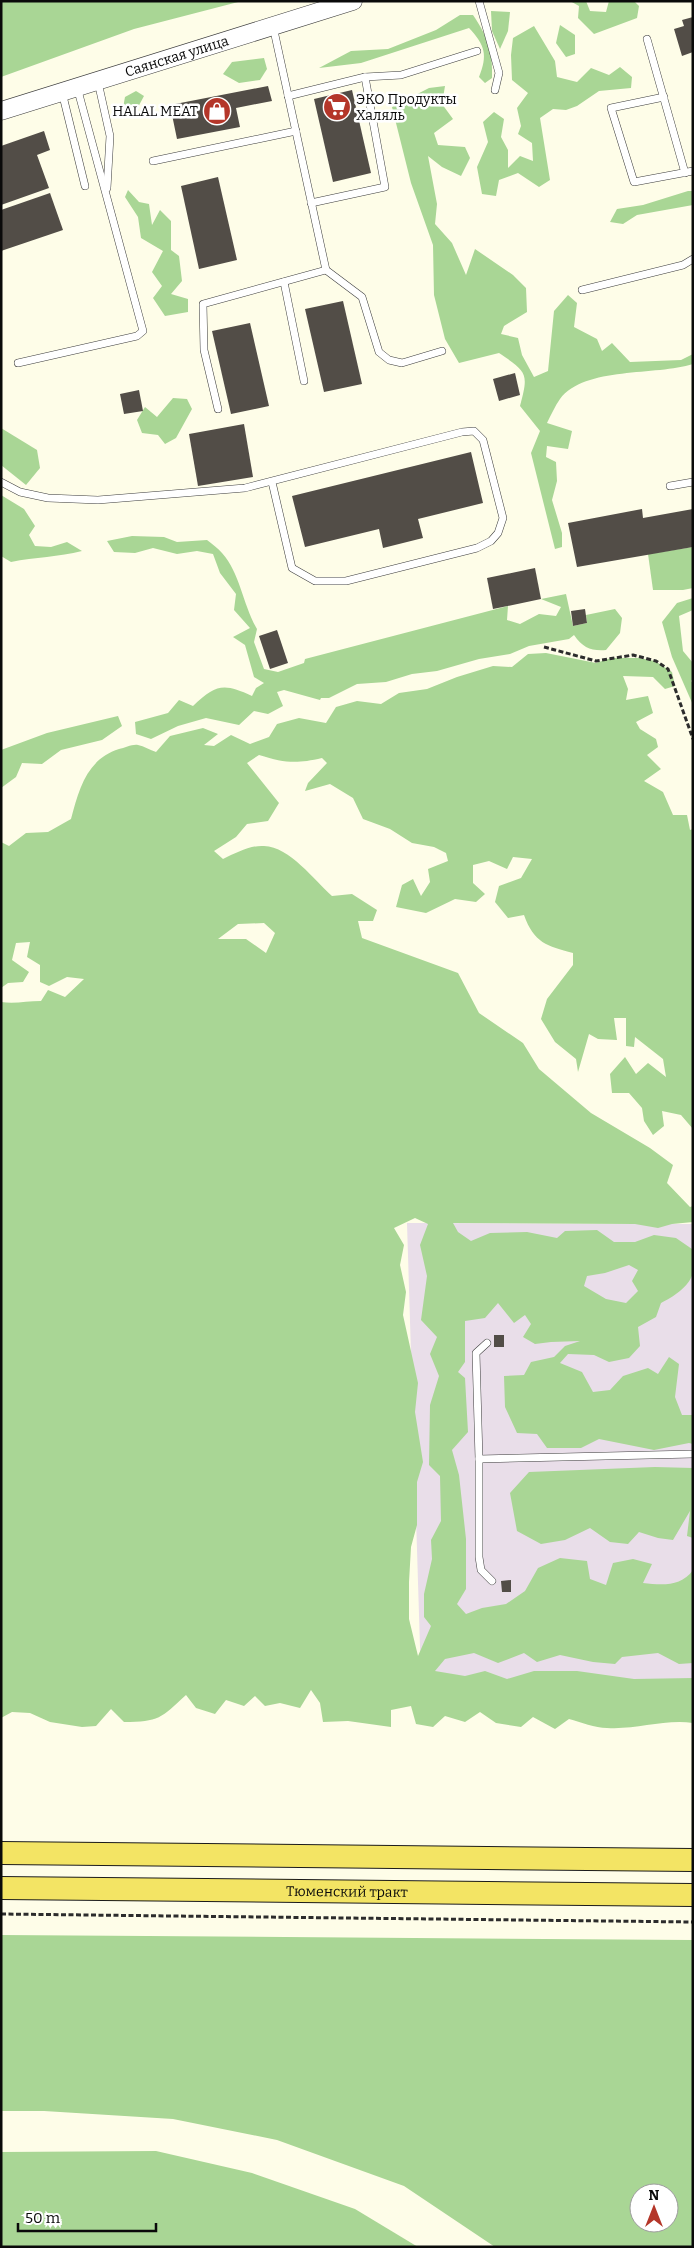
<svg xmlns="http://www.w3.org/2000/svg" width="694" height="2248" font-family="Bitter,serif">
	<rect width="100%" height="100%" fill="#fefde8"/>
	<!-- industrial -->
	<polygon fill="#e9dee9" points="407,1223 693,1224 693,1679 421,1680"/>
	<!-- forest -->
	<g fill="#a9d695" fill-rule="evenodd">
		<polygon points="1,1 242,1 134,29 1,77"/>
		<polygon points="570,1 586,1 590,11 606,12 609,1 634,1 639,6 637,18 594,34 578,18 579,6"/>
		<polygon points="491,11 510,12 508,31 500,49 492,31"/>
		<path d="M 460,15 L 473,15 C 488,37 493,52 492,78 L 485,83 L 479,77 C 488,55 485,45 469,28 L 361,63 L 319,68 L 351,51 L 388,49 L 436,30 Z"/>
		<polygon points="560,25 575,35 575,54 566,57 556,43"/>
		<polygon points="534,26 555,61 557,77 577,82 591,68 609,75 620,67 632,77 631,88 599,91 577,106 566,110 553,109 540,118 550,180 539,187 518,173 499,180 496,196 482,194 477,167 488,142 483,122 494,112 504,119 501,137 508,150 508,168 520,156 533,161 532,143 518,134 521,126 517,108 528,93 512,80 511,55 513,38"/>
		<polygon points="264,58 267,69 260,80 239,83 223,74 232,62"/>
		<path d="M 445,86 L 442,104 L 453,119 L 434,133 L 438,145 L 465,147 L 470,158 L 461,176 L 442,167 L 428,156 L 437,204 L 435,224 L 452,243 L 466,275 L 475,249 L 513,275 L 526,288 L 527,312 L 504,326 L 501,334 L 518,338 L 522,355 L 534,377 L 548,371 L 554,311 L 568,295 L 577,303 L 574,327 L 597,339 L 602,351 L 612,343 L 630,362 L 681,360 L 693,354 L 693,364 C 656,376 585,366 560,399 C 555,406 551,415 547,423 L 572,431 L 568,449 L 547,446 L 546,457 L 556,462 L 557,481 L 552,500 L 562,533 L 562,547 L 555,549 L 531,453 L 540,431 L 520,406 C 529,373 527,372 499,353 L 459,363 L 445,339 L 434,295 L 433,245 L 411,183 L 392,107 L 429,88 Z"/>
		<polygon points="136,91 144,96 137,109 123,108 125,97"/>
		<polygon points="128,190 139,202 149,204 152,225 160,210 171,221 171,250 179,256 182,281 171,294 188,299 188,312 165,316 153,298 162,286 152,272 163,251 141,238 138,217 125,197"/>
		<polygon points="688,191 693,191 693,205 637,215 623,224 610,222 617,209 643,205"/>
		<polygon points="173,398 187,399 192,409 176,438 165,444 158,435 142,433 137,420 145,407 157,417"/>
		<polygon points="1,428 37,450 40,468 26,485 1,465"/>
		<path d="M 1,495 L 24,509 L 35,526 L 29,535 L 35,546 L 51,547 L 67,542 L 82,551 C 59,557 35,557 11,562 L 1,556 Z"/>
		<path d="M 132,536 L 164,537 L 177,542 L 207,540 C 212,544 218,548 222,553 C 240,573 243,605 257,629 L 254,642 L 264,669 L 278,672 L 304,663 L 305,659 L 508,606 L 507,620 L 520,624 L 539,614 L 556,616 L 561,607 L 541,599 L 566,594 L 573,626 L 587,623 L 586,615 L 615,609 L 622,618 L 620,633 L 606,650 C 591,651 583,648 574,635 L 569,639 L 529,646 L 510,654 L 479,659 L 437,671 L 412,674 L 386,682 L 357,684 L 329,698 L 321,698 L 320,700 L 284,690 L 277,692 L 283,706 L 268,714 L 254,711 L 239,725 L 206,718 L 178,726 L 151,739 L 136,734 L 135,722 L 168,713 L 179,700 L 193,706 C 216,684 224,683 252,696 L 256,688 L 264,683 L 254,677 L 245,645 L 233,637 L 250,628 L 234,610 L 236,594 L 220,573 L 213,554 L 197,551 L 177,554 L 153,548 L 135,553 L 114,552 L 107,541 Z"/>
		<polygon points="693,547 693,588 683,590 653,590 648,554"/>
		<polygon points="693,598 693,610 679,616 683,651 693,663 693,679 691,681 693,683 693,705 672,657 662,622 677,603"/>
		<path d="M 546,653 L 596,663 L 611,658 L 639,658 L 655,661 L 672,672 L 675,686 L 665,689 L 653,677 L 623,676 L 628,689 L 626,700 L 648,696 L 653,713 L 636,722 L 640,729 L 656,739 L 658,747 L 647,755 L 661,769 L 644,781 L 663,792 L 673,815 L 687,815 L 690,830 L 693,829 L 693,1129 L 681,1115 L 662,1111 L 664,1126 L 653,1135 L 644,1121 L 642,1108 L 629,1093 L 612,1093 L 610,1074 L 625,1057 L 636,1074 L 648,1063 L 666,1077 L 663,1059 L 635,1037 L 634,1047 L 626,1046 L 626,1018 L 614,1018 L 617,1040 L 598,1039 L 589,1034 L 578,1072 L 576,1059 L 555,1042 L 541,1019 L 547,999 L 573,965 L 573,953 C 547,946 534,943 524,915 L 508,918 L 495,902 L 499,886 L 521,878 L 532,859 L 513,857 L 507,869 L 489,861 L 473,865 L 473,883 L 485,894 L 476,902 L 455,899 L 426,913 L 396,907 L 402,885 L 413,879 L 421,896 L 430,882 L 428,869 L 448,861 L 446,853 L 434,847 L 412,843 L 390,829 L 363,819 L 353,798 L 330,784 L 305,791 L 308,783 L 327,763 L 322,758 C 296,764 285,763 259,755 L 247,763 L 279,803 L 268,821 L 247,824 L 236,837 L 214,851 L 223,859 C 236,853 250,845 264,846 C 290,847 314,880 332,896 L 352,894 L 377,910 L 373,921 L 358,921 L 362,938 L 458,973 L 479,1013 L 523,1043 L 539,1069 L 591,1113 L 650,1148 L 673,1165 L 667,1183 L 690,1207 L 693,1206 L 693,1222 L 672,1224 L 658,1228 L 635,1224 L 453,1223 L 458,1232 L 471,1241 L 490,1233 L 527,1232 L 557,1238 L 565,1231 L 597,1230 L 614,1242 L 635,1242 L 654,1235 L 676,1238 L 692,1249 C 692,1256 694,1266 693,1273 C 689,1287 673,1297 661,1303 L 656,1317 L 638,1327 L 640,1346 L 629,1358 L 609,1362 L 594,1355 L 568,1354 L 560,1363 L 582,1372 L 593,1392 L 610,1390 L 623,1376 L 648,1368 L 658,1374 L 669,1357 L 679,1364 L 675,1397 L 682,1415 L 693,1415 L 693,1444 L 689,1443 L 654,1450 L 599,1439 L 581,1448 L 547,1448 L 537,1434 L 517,1433 L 505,1407 L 504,1376 L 524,1375 L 531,1362 L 554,1357 L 565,1346 L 580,1341 L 551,1342 L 535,1344 L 523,1337 L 531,1324 L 525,1315 L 514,1323 L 498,1303 L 485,1318 L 465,1321 L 465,1362 L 458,1372 L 465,1378 L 468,1432 L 452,1450 L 459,1475 L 466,1539 L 466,1589 L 457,1604 L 466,1614 L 482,1608 L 506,1604 L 525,1591 L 538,1568 L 560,1558 L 587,1561 L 590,1579 L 606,1585 L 613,1563 L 633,1559 L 652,1564 L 643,1583 C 662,1585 681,1587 693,1570 L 693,1663 L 679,1664 L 658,1653 L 622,1657 L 615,1664 L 593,1662 L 560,1655 L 537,1662 L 524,1653 L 498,1663 L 474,1653 L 445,1659 L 435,1671 L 465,1676 L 485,1671 L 507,1679 L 534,1671 L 577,1671 L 634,1679 L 693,1678 L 693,1723 C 664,1719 636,1730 607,1728 C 595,1728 581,1722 569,1719 L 555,1729 L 533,1717 L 521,1727 L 496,1723 L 480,1712 L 465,1722 L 445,1716 L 433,1727 L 416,1724 L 411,1706 L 391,1710 L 391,1727 L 348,1721 L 323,1722 L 320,1703 L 311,1690 L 300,1708 L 280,1703 L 265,1706 L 255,1696 L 244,1706 L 226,1700 L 215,1714 L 196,1708 L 186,1695 C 161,1718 159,1722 124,1722 L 111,1709 L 96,1726 L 82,1727 L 50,1722 L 30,1713 L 12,1712 L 1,1718 L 1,1002 C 15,1004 27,1001 41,1001 L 48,990 L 65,997 L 84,979 L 67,977 L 49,986 L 40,982 L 40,965 L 27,957 L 30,942 L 16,943 L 12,960 L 29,972 L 23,982 L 8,983 L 1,988 L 1,842 L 9,846 L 26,833 L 48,832 L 71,819 C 79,789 87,759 119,749 C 125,748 132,744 138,745 C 144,746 150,750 156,752 L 170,736 L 203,728 L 218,734 L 204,745 L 214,746 L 231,735 L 250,744 L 269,737 L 277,724 L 299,718 L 326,723 L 336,707 L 357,701 L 381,704 L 399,693 L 427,689 L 457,677 L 493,666 L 512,667 L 528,654 ZM 264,923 L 275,933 L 266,953 L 246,939 L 218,939 L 238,924 ZM 415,1218 L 428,1224 L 420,1245 L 427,1276 L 421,1320 L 437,1337 L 430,1354 L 439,1376 L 430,1405 L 429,1465 L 440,1476 L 441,1521 L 431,1540 L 432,1559 L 424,1594 L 424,1617 L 431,1626 L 418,1656 L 409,1619 L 409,1582 L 411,1547 L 417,1525 L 417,1482 L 423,1462 L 415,1412 L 418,1383 L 403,1315 L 406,1292 L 400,1265 L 404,1245 L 394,1228 ZM 629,1265 L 638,1270 L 632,1281 L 638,1291 L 626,1303 L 606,1299 L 584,1286 L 587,1276 L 605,1273 Z"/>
		<polygon points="118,716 122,726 102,740 61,750 42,764 22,763 16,777 1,788 1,750 47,733"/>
		<polygon points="655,1467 693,1468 693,1538 687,1536 690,1511 673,1540 658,1538 639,1532 628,1544 610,1542 590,1528 565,1540 541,1544 517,1531 510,1493 529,1472"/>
		<path d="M 1,1935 L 693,1940 L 693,2247 L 495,2247 L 404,2186 L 277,2140 L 173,2119 L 44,2111 L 1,2111 ZM 639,2193 L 669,2193 L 669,2223 L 639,2223 Z"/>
		<polygon points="156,2151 252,2173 355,2209 418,2247 1,2247 1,2152"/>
	</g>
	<!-- building -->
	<g fill="#524d47">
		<polygon points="693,17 693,52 682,56 674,29 684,26 682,20"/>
		<polygon points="268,86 272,101 236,108 240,127 177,139 170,105"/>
		<polygon points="352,90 371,173 333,182 314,99"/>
		<polygon points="44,131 50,150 37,155 49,188 1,205 1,146"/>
		<polygon points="218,177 237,260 199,269 181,186"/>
		<polygon points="50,193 63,230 1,251 1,210"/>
		<polygon points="343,301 362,384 324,392 305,309"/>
		<polygon points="250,323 269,406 231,414 212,331"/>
		<polygon points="515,373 520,395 499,401 493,379"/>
		<polygon points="139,390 143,411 124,414 120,394"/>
		<polygon points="244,424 253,477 198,486 189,434"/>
		<polygon points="471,452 483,503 418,519 423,538 383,548 379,529 305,547 292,496"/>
		<polygon points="642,509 643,518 693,509 693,547 577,567 568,523"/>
		<polygon points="535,568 541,599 493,609 487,578"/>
		<polygon points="585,609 587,623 573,626 571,611"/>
		<polygon points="277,630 288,663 270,669 259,636"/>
		<rect x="494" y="1335" width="10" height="12"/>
		<polygon points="511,1580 511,1592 502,1592 501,1581"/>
	</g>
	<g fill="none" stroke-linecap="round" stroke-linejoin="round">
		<!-- service casing -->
		<g stroke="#3d3d3d" stroke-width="8">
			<g id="service">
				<polyline points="479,1 499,73 495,90"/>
				<polyline points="273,26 326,270 362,297 379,352 389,360 402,363 442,351"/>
				<polyline points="647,39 685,173"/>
				<polyline points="98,82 110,136 107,188"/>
				<polyline points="62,92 85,186"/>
				<polyline points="288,96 365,77 401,75 477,51"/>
				<polyline points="664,97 611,108 634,182 693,171"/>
				<polyline points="153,161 296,131"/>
				<polyline points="311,203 385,187 365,77"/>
				<polyline points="284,282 304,381"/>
				<polyline points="582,290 683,265 693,259"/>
				<polyline points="18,363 137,336 143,331 77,87"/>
				<polyline points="218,409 204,350 203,304 326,270"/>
				<polyline points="1,482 20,492 48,498 98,500 245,488 462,432 474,431 483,440 503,518 498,533 491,541 477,548 346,581 315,581 292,568 272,482"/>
				<polyline points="670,486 693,482"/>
				<polyline points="487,1343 476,1353 479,1459 479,1557 481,1570 492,1581"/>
				<polyline points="479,1459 693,1454"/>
			</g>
		</g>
		<!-- tertiary casing -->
		<g stroke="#3d3d3d" stroke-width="19">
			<g id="tertiary">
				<path id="s1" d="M 1,111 L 353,1"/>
			</g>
		</g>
		<!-- primary casing -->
		<g stroke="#1b1b1b" stroke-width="24">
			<g id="primary">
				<polyline points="1,1853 693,1860"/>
				<path id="s2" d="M 1,1888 L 693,1895"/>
			</g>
		</g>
		<!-- path -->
		<g stroke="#2c2c2c" stroke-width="3" stroke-dasharray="5 2.5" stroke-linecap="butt">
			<polyline points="544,647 596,661 633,655 656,661 668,669 693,739"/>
			<polyline points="1,1914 693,1922"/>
		</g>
		<!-- service -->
		<use href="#service" stroke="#fff" stroke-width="7"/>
		<!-- tertiary -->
		<use href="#tertiary" stroke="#fff" stroke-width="18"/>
		<!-- primary -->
		<use href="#primary" stroke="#f3e464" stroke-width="22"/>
	</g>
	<!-- icons -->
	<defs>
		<g id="supermarket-disc" transform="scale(1.4375)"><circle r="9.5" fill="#b43629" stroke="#fff"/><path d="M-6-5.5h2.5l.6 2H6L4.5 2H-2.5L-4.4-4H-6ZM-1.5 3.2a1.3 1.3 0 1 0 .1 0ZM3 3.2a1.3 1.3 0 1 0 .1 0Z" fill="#fff"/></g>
		<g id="shop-disc" transform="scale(1.4375)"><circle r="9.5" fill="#b43629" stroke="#fff"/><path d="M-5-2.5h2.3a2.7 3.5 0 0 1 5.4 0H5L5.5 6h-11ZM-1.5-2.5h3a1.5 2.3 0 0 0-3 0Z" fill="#fff"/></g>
	</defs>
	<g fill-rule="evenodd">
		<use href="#supermarket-disc" x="337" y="107"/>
		<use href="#shop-disc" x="217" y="111"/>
	</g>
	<g text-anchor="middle" stroke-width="5" stroke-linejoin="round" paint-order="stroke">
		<!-- street labels -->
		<g font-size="14" fill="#0a0a0a" stroke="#fff">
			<text dy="5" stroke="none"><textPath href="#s1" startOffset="184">Саянская улица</textPath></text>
			<text dy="5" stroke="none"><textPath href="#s2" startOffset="346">Тюменский тракт</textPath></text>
		</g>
		<!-- poi labels -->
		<g font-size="14" fill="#0a0a0a" stroke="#fff" text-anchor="start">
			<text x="356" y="104">ЭКО Продукты<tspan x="356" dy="16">Халяль</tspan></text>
			<text x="198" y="116" text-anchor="end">HALAL MEAT</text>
		</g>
	</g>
	<!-- border -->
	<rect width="694" height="2248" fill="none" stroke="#0a0a0a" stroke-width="5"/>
	<!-- north arrow -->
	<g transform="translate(654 2208)"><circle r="24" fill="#ffffff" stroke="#9d9d9d"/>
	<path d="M0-4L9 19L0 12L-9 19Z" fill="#b43629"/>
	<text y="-8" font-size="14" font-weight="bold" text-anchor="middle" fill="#0a0a0a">N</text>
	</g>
	<!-- scale -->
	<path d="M18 2223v8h138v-8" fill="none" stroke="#0a0a0a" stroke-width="2.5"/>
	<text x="25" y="2223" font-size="15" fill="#0a0a0a" stroke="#ffffff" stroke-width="4" paint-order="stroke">50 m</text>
</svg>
